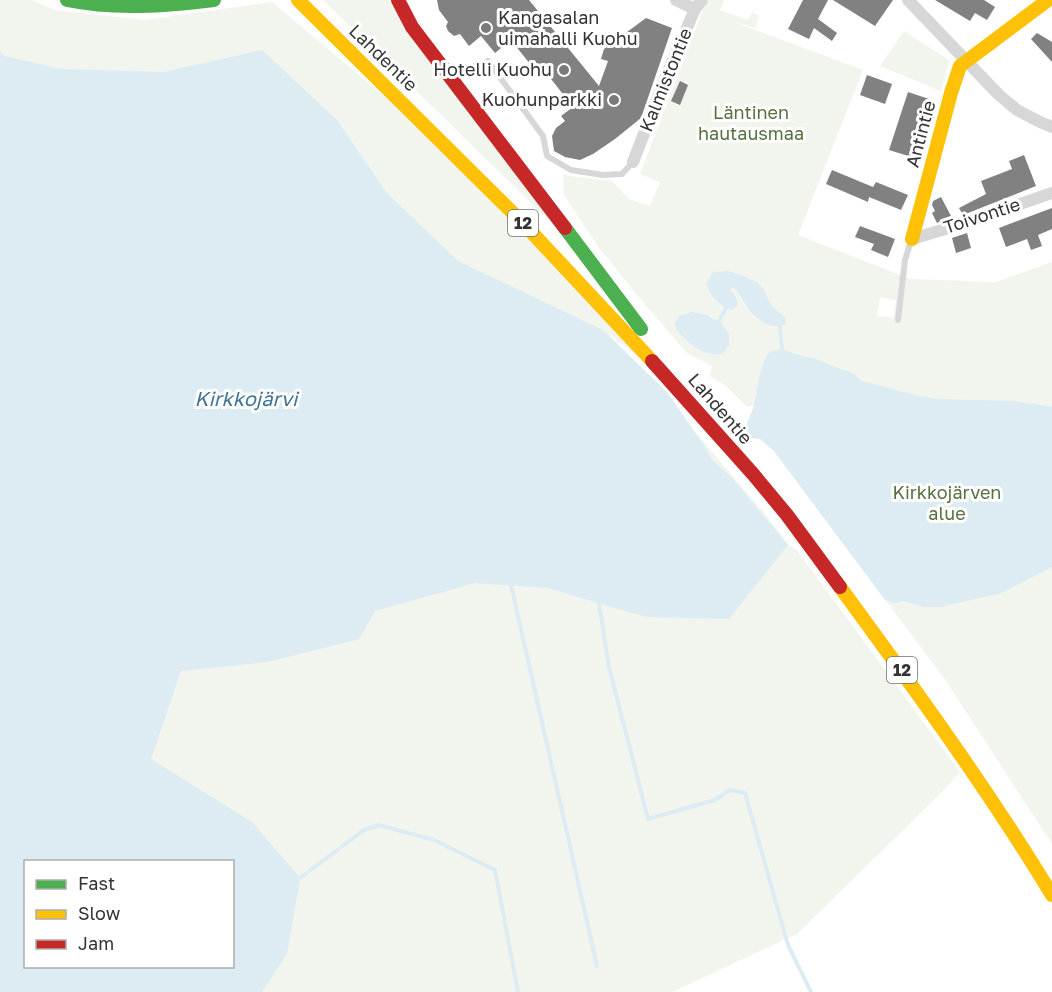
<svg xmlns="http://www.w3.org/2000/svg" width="1052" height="992" font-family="'Golos Text',sans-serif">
	<rect width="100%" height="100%" fill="#fff"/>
	<!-- green -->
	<g fill="#f1f5ed" fill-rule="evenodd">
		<path d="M 0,0 L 31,0 L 55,10 L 145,20 L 272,2 L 403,112 L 663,375 L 607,333 L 657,387 L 769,519 L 789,545 L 796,549 L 960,772 L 943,791 L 797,934 L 672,992 L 0,992 L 0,54 L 2,54 L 0,52 ZM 26,862 L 232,862 L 232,966 L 26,966 Z"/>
		<polygon points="323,0 392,0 554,225"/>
		<path d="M 709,0 L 724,0 L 720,10 L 748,20 L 751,14 L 754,13 L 759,16 L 755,28 L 731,21 L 863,70 L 798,235 L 910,279 L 996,282 L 1052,262 L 1052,844 L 946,681 L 774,451 L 760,439 L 749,438 L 745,434 L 745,428 L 754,406 L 747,407 L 726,386 L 710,376 L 712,366 L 687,353 L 648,308 L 599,248 L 564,195 L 563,175 L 612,181 L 629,199 L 650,206 L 660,182 L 640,174 L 705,5 ZM 880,297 L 896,300 L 893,318 L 877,316 Z"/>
		<polygon points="904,31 949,60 941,91 880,66"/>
	</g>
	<!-- water -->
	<g fill="#ddebf3" fill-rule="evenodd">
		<path d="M 262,50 L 337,120 L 386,192 L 458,261 L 603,330 L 667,392 L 703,444 L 712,460 L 732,478 L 788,545 L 729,619 L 646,617 L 547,588 L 475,583 L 375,611 L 359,639 L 267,662 L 181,671 L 151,759 L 252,822 L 300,878 L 287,954 L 262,992 L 0,992 L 0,52 L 5,56 L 61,69 L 164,72 ZM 26,862 L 232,862 L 232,966 L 26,966 Z"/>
		<path d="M 728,271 L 744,276 L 758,283 L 764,290 L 771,305 L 786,318 L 786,324 C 773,330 760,322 751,312 C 744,304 741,294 733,287 L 730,290 C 735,295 739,300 737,307 L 731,310 C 718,305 711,296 706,284 L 713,272 Z"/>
		<path d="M 691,312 L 707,315 L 722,324 L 729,334 L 729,345 L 722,354 C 700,356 691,344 676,330 L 675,322 L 680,316 Z"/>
		<path d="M 782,349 L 804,357 L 813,358 L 854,374 L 862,381 L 919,396 L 937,399 L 1014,401 L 1052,407 L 1052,567 L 999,594 L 952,604 L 942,607 L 923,607 L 904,601 L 894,603 L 885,600 L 774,451 L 760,439 L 749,438 L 745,434 C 745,423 752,415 754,405 C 758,386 759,369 769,352 Z"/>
	</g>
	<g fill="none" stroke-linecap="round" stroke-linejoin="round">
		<!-- stream -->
		<g stroke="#ddebf3" stroke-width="4">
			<polyline points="719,321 726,308"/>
			<polyline points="780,327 782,349"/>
			<polyline points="511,585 597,966"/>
			<polyline points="599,603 609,667 648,819 715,800 730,790 745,793 788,945 811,992"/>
			<polyline points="300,878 364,830 379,825 434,840 495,870 518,992"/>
		</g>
	</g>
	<!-- building -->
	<g fill="#818181">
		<polygon points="437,0 529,0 599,86 608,61 601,59 604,49 646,18 672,28 641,118 615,139 593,154 580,160 565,157 554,151 552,136 556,128 565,121 561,116 573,107 544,70 538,74 511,40 495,53 481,36 469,46 460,34 454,36 448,31 446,26 448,22 439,10"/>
		<polygon points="803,0 828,0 818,19 837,33 832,41 814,28 809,39 788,29"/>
		<polygon points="833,0 893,0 875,26"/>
		<polygon points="935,0 984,0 995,7 987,20 975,13 970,21"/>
		<polygon points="1037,33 1052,42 1052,62 1031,39"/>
		<polygon points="867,75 892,84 885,104 860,95"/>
		<polygon points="680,81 688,85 680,105 671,101"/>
		<polygon points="908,92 932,100 927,114 933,116 918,159 889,150"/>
		<polygon points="1024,155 1036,186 963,215 959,208 986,194 981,181 1012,169 1009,161"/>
		<polygon points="832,170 873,187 876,182 908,195 901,210 869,197 868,202 826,184"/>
		<polygon points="941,197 951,216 937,223 932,213 935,211 932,205 933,201"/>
		<polygon points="1052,208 1052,229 1038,235 1042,246 1031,250 1027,239 1006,247 999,228"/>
		<polygon points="860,226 895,239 888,257 871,250 874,244 855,237"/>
		<polygon points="967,233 971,248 956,253 952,238"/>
	</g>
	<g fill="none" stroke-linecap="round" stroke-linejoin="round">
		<!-- lane -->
		<g stroke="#d7d7d7" stroke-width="6">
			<polyline points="488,61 543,136 547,156 571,170 603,175 622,174 633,162"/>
			<polyline points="898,320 905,260 911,241"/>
		</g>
		<!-- street -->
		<g stroke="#d7d7d7" stroke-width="12">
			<polyline points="676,0 695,9"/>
			<polyline points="908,0 999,95 1017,110 1040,122 1052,127"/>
			<polyline points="633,162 667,74 695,9 702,0"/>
			<polyline points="912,239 962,224 1052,193"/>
		</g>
		<!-- fast -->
		<g stroke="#4caf50" stroke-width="14">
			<path d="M 67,0 C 116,10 164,6 214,0"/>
			<polyline points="565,228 641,329"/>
		</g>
		<!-- slow -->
		<g stroke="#ffc107" stroke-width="14">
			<polyline points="298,0 522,222 652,361"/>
			<polyline points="912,239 951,93 960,66 1048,0"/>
			<path d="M 840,587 C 914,688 987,788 1052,895"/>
		</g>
		<!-- jam -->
		<g stroke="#c62828" stroke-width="14">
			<polyline points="398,0 412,27 565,228"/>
			<polyline points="652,361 753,474 787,515 840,587"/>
		</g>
	</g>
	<!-- markers -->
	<g fill="#7a7a7a" stroke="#fff" stroke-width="2">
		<circle cx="486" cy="28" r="6"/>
		<circle cx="564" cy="70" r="6"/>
		<circle cx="614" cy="100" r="6"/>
	</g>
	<g text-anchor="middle" stroke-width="6" stroke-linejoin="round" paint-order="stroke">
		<!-- shield labels -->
		<g fill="#fff" stroke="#707070" stroke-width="1.5">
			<rect x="508" y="210" width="30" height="26" rx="4.5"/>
			<rect x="887" y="657" width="30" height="26" rx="4.5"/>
		</g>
		<g font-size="16" font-weight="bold" fill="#333">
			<text x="523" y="229">12</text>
			<text x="902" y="676">12</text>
		</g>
		<!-- poi labels -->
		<g font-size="18" fill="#333" stroke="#fff" text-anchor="end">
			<text x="498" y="24" text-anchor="start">Kangasalan<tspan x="498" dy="21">uimahalli Kuohu</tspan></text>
			<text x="552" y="76">Hotelli Kuohu</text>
			<text x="602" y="106">Kuohunparkki</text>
		</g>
		<!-- street labels -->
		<g font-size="18" fill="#333" stroke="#fff">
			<text transform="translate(383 58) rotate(44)" y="6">Lahdentie</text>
			<text transform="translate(666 80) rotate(-68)" y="6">Kalmistontie</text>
			<text transform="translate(921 134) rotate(-75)" y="6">Antintie</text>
			<text transform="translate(982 216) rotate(-18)" y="6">Toivontie</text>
			<text transform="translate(720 409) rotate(49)" y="6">Lahdentie</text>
		</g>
		<!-- park labels -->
		<g font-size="18" fill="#56703f" stroke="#fff">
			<text x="751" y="119">Läntinen<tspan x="751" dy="21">hautausmaa</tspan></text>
			<text x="947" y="499">Kirkkojärven<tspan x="947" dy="21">alue</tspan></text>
		</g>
		<!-- water labels -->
		<g font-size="20" font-style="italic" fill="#3f7597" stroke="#fff">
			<text x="246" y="406">Kirkkojärvi</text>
		</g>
	</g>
	<!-- legend -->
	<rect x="24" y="860" width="210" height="108" fill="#ffffff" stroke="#adadad" stroke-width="1.5"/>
	<rect x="36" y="880" width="30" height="9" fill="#4caf50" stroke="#adadad" stroke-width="1.5"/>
	<text x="78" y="890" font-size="18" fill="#333333">Fast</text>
	<rect x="36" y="910" width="30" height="9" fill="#ffc107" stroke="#adadad" stroke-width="1.5"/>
	<text x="78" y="920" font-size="18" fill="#333333">Slow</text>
	<rect x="36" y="940" width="30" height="9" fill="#c62828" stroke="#adadad" stroke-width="1.5"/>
	<text x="78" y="950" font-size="18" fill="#333333">Jam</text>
</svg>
